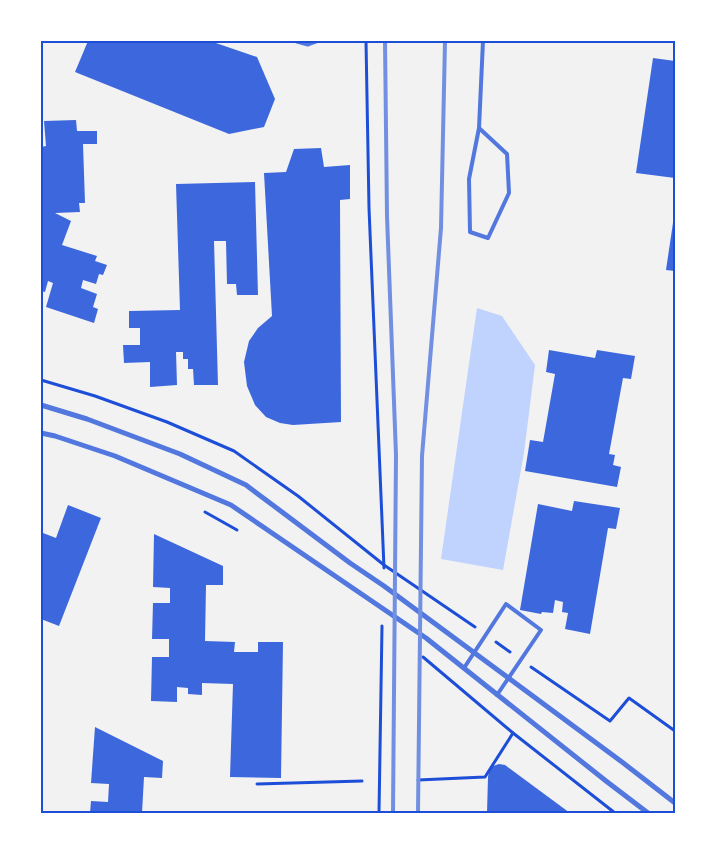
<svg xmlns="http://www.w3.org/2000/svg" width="716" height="854" font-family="Literata,serif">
	<rect width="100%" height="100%" fill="#f2f2f2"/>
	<!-- water -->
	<polygon fill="#bfd3fe" points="477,308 502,316 535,365 524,453 503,570 441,559"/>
	<!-- building -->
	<g fill="#3d67dc">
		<polygon points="88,41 210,41 257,57 275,99 264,127 229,134 75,72"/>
		<polygon points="653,58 675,61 675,178 636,173"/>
		<polygon points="76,120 77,131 97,131 97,144 83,144 85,203 79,203 80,212 55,213 71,221 62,245 97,256 95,261 107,265 103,275 99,274 96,284 83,280 81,288 97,294 93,307 98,309 94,323 46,307 53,283 48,281 45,292 41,291 41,147 46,146 44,121"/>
		<polygon points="321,148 324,167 350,165 350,199 340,200 341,422 293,425 280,423 266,417 255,405 247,386 244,362 249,341 258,328 272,316 264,173 286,172 294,149"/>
		<polygon points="255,182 258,295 237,295 236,284 227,284 226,241 214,241 218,385 194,385 193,369 188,369 188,359 183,359 183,352 176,352 177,385 150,387 150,362 124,363 123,345 140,345 140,328 129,328 129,311 180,310 176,184"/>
		<polygon points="674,216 675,216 675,271 666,270"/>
		<polygon points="549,350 595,358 597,350 635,356 631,379 623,378 609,454 615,455 613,465 621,467 617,487 525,471 530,440 543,442 555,374 546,372"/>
		<polygon points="574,501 620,508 616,529 608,528 590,634 565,629 568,613 562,612 563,602 555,600 553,613 542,612 541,614 520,610 538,504 572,511"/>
		<polygon points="68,505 101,518 59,626 41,619 41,536 43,533 56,538"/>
		<polygon points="154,534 223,566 223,585 206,585 205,641 235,642 234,652 258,652 258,642 283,642 281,778 230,777 233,684 202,683 202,695 188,694 188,688 177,687 177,702 151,701 152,657 169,657 169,639 152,639 153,603 170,603 170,588 153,587"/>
		<polygon points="95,727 163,761 162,778 144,777 142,813 90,813 91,801 108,802 109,784 91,783"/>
		<polygon points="499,764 505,765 570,813 487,813 488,777 489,771 493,766"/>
	</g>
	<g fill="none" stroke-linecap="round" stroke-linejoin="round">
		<!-- path -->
		<g stroke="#1d4ed8" stroke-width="3">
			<polyline points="366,41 369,208 384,568"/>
			<polyline points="41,380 95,396 167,422 234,451 298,496 384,565 475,627"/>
			<polyline points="205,512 237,530"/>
			<polyline points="496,642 510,652"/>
			<polyline points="423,657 513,733 615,813"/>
			<polyline points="531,667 610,721 629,698 675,731"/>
			<polyline points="418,780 485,777 513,733"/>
			<polyline points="257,784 362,781"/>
			<polyline points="379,813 382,626"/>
		</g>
		<!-- service -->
		<g stroke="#5277de" stroke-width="4">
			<polyline points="479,128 507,154 509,193 488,238 470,232 469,179 479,128 483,41"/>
			<polyline points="464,668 506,604 541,630 497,695"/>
		</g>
		<!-- minor -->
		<g stroke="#5277de" stroke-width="5">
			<polyline points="297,41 308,44 316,41"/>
			<polyline points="41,405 87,419 180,454 246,485 350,563 384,586 622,762 675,803"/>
			<polyline points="41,433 55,436 115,456 231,505 426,638 606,781 648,813"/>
		</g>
		<!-- rail -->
		<g stroke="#7290e2" stroke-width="4">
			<polyline points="385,41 387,216 396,455 393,813"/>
			<polyline points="418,813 422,456 441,228 445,41"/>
		</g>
	</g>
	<!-- border -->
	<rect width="716" height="854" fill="none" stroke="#ffffff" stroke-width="85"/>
	<rect x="42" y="42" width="632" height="770" fill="none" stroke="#1d4ed8" stroke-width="2"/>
</svg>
